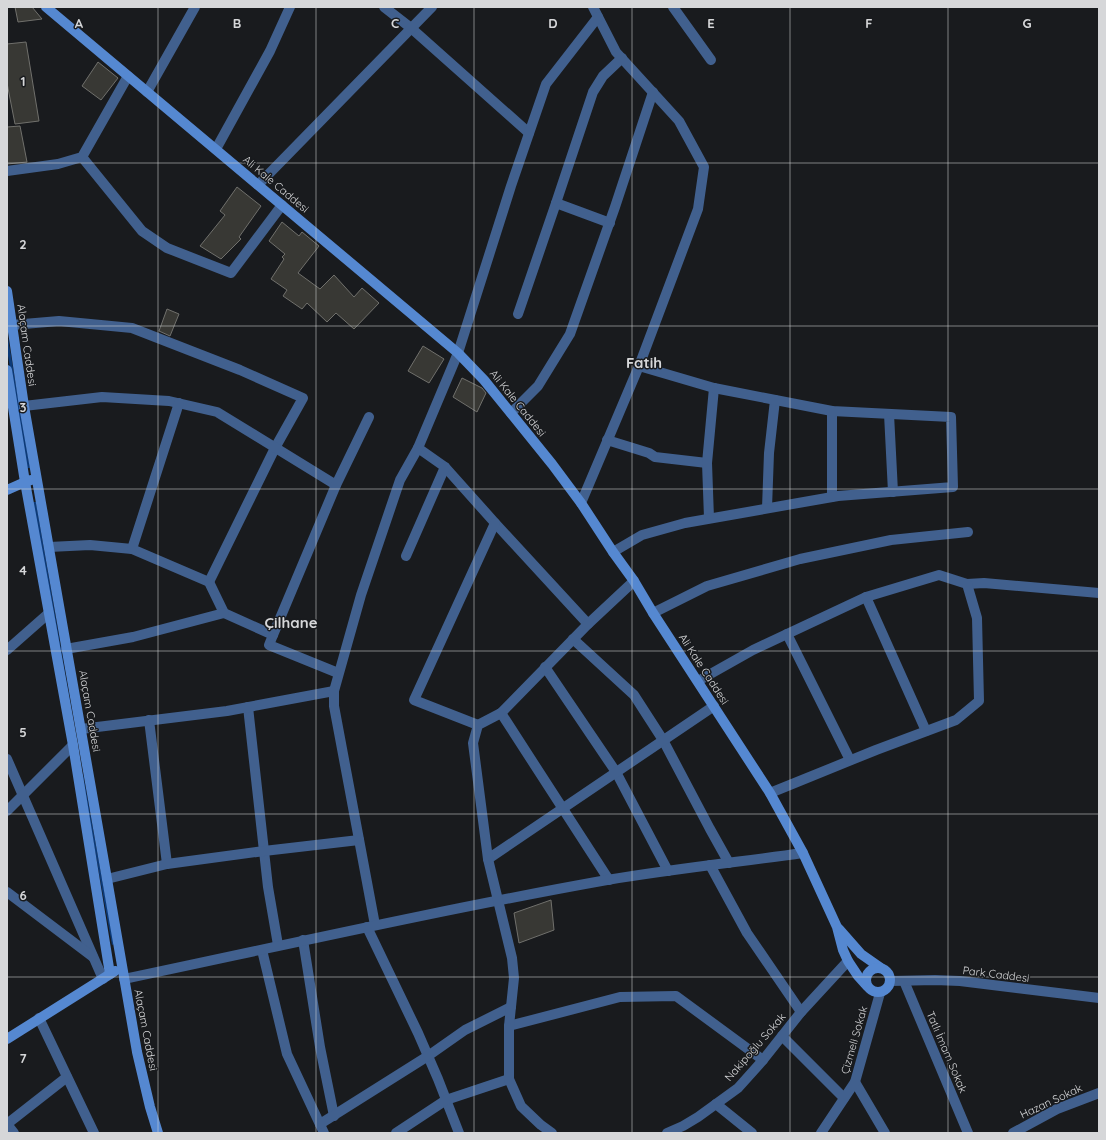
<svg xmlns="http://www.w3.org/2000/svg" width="1106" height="1140" font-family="Quicksand,sans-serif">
	<rect width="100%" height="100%" fill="#191b1e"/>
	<!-- green -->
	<g fill="#0c3a78">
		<polygon points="7,332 30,468 27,468 7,350"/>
		<polygon points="33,502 36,502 74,725 72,725"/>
		<polygon points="81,774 83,774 114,944 112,945"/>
	</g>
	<!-- building -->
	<g fill="#383834" stroke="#70706c">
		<polygon points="15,7 32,7 42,19 18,22"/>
		<polygon points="26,42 39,121 15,124 7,83 7,44"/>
		<polygon points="98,62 118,78 101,100 82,86"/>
		<polygon points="20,126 27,162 7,164 7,127"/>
		<polygon points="237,187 261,206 239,237 241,239 221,259 200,246 225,215 220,211"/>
		<polygon points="282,222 299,236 302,232 319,246 298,273 320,289 334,275 354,297 362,288 379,303 354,329 336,313 327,322 307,303 302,309 283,296 287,290 271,279 284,259 282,257 285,254 269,241"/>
		<polygon points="167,309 179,314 170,336 159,331"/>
		<polygon points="423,346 444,359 429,383 408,371"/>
		<polygon points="462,378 482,388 486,393 477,412 453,397"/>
		<polygon points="551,900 554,930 519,943 514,913"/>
	</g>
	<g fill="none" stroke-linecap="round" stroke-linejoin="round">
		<!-- minor -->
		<g stroke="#41608e" stroke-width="10">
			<polyline points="384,7 411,28 529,133"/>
			<polyline points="673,7 711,60"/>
			<polyline points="147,92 195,7"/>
			<polyline points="216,149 270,51 290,7"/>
			<polyline points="82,157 142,231 167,248 231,273 282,205"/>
			<polyline points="7,171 58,164 82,157 128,76"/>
			<polyline points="258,185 432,7"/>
			<polyline points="556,203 610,223"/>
			<polyline points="518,314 556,203 593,92 603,76 622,58"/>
			<polyline points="12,325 59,321 132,328 240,370 303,398 275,448 209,582"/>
			<polyline points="24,406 102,397 169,401 217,412 336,485"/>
			<polyline points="511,413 538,386 570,334 615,207 653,92"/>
			<polyline points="889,414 893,492"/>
			<polyline points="607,440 649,453 655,457 707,463"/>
			<polyline points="418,448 445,467 495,523 588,624"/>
			<polyline points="832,497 832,411"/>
			<polyline points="581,503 639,366 698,209 704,167 679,121 616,52 593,7"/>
			<polyline points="767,508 769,453 775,400"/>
			<polyline points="709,518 707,463 714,388"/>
			<polyline points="49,547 90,545 132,549 209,582 224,613 273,635 269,645 338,673"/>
			<polyline points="132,549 179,403"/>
			<polyline points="613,552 642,535 685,523 838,496 953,487 951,417 832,411 714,388 639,366"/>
			<polyline points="406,556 445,467"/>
			<polyline points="967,584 984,583 1099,593"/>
			<polyline points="866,597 926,731"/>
			<polyline points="653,613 707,586 800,559 891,540 968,532"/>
			<polyline points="787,634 850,760"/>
			<polyline points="273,635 336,485 369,417"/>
			<polyline points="573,639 634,695 663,740 710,829 729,863"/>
			<polyline points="66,649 133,637 224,613"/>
			<polyline points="7,650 49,613"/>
			<polyline points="545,667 616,772 668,871"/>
			<polyline points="698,681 753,650 866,597 939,575 967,584 977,618 979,701 956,720 876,750 770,793"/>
			<polyline points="248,707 268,887 278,945"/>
			<polyline points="501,713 609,880"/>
			<polyline points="149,720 167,864"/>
			<polyline points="478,725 414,700 495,523"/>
			<polyline points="81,729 227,711 334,691"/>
			<polyline points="7,759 103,979"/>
			<polyline points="7,811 73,745"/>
			<polyline points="488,859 714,706"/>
			<polyline points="710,865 747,933 801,1012"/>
			<polyline points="107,879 167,864 264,851 359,840"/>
			<polyline points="7,892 93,957"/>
			<polyline points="375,925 334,706 334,691 361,595 400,480 418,448 458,353 511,186 546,84 598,17"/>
			<polyline points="367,927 418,1033 438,1079 459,1133"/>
			<polyline points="303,940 320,1047 334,1116"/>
			<polyline points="262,950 287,1054 324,1133"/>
			<path d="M 124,979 C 285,945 445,909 607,880 C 672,869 738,862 803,853"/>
			<polyline points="904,981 968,1133"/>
			<polyline points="39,1018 94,1133"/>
			<polyline points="509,1026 620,997 676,996 763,1060"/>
			<polyline points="782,1036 844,1098"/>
			<polyline points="855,1082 885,1133"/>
			<polyline points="716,1104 752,1133"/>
			<polyline points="7,1124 67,1077"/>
			<polyline points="7,1124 14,1133"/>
			<polyline points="320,1124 428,1056 465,1030 511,1007"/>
			<polyline points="396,1133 446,1100 509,1079"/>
			<polyline points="552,1133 541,1125 521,1106 509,1079 509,1026 514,978 512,958 488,859 473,743 478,725 501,713 588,624 634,581"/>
			<polyline points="667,1133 683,1126 698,1117 738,1088 763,1060 801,1012 848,961"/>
			<polyline points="821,1133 855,1082 880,993"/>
			<polyline points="1013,1133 1057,1109 1099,1093"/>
		</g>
		<!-- tertiary -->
		<polyline stroke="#41608e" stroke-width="10" points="891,981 935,980 960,981 1099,998"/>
		<!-- secondary -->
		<g stroke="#5588d1" stroke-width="10">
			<polyline points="46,7 458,353 484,380 552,464 581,503 613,552 634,581 653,613 770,793 803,853 837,927 843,950 848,961 858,976 867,986"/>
			<polyline points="7,291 24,406 107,879 137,1052 150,1107 158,1133"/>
			<polyline points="7,370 25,482 73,745 110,974"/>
			<polyline points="7,490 25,482 31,480"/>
			<polyline points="839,929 861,954 881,968"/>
			<circle cx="878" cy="980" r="12"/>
			<polyline points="7,1039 115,971"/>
		</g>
	</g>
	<!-- grid -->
	<path fill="none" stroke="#d6d7d9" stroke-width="1" stroke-opacity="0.55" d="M 158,7 L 158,1133M 316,7 L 316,1133M 474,7 L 474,1133M 632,7 L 632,1133M 790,7 L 790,1133M 948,7 L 948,1133M 7,163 L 1099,163M 7,326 L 1099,326M 7,489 L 1099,489M 7,651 L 1099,651M 7,814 L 1099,814M 7,977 L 1099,977"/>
	<g text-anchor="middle" stroke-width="3" stroke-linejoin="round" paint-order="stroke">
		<!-- street labels -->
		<g font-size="11" fill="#d6d7d9" stroke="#191b1e">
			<text transform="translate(276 184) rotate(40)" y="4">Ali Kale Caddesi</text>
			<text transform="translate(27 345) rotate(82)" y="4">Alaçam Caddesi</text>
			<text transform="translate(518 403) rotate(51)" y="4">Ali Kale Caddesi</text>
			<text transform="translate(704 669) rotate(57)" y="4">Ali Kale Caddesi</text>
			<text transform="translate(90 711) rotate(80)" y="4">Alaçam Caddesi</text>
			<text transform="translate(996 974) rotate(7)" y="4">Park Caddesi</text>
			<text transform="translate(146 1030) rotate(79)" y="4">Alaçam Caddesi</text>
			<text transform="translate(854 1040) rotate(-74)" y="4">Çizmeli Sokak</text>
			<text transform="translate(755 1047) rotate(-49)" y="4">Nakipoğlu Sokak</text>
			<text transform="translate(947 1052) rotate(67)" y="4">Tatlı İmam Sokak</text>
			<text transform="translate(1051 1101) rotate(-25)" y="4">Hazan Sokak</text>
		</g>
		<!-- district labels -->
		<g font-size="15" font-weight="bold" fill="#d6d7d9" stroke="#191b1e">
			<text x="644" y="368">Fatih</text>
			<text x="291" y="628">Çilhane</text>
		</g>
	</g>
	<g font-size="13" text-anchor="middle" font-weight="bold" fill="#d6d7d9" stroke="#191b1e" stroke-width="3" stroke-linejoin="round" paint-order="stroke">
		<text x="79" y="28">A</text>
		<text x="237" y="28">B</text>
		<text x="395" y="28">C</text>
		<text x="553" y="28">D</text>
		<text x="711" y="28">E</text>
		<text x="869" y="28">F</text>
		<text x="1027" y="28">G</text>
		<text x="23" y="86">1</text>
		<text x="23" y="249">2</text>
		<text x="23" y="412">3</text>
		<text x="23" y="575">4</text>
		<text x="23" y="737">5</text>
		<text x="23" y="900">6</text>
		<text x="23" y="1063">7</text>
	</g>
	<!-- border -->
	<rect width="1106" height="1140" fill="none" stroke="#d6d7d9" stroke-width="16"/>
</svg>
